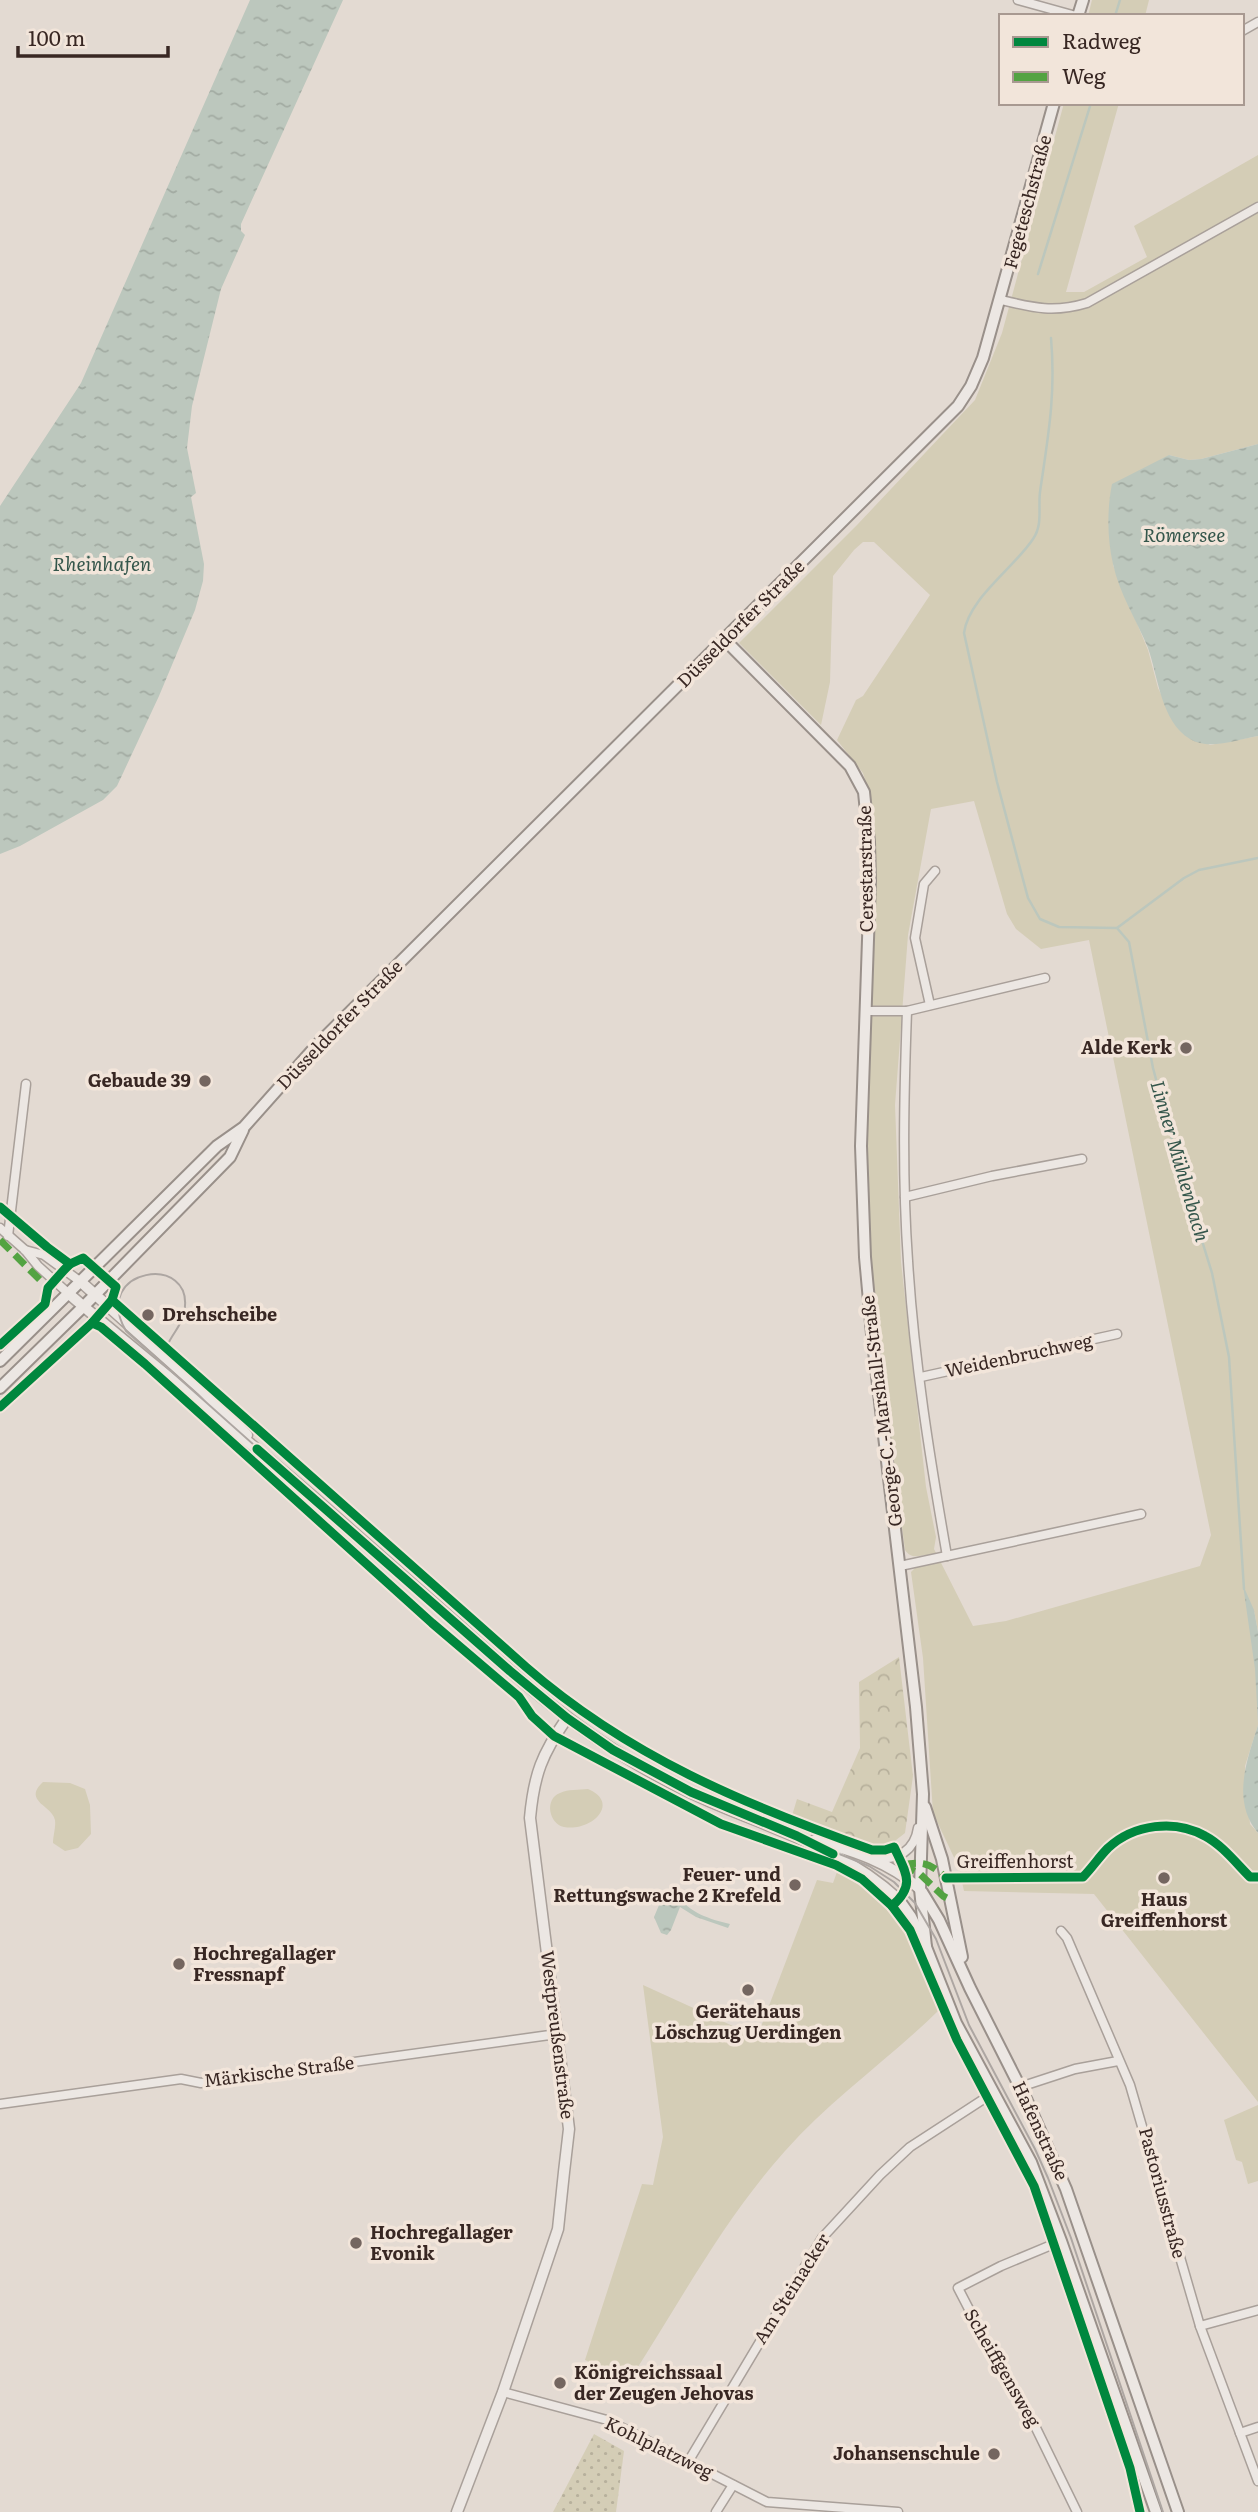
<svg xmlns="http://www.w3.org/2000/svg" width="1258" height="2512" font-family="Literata,serif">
	<defs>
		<pattern id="forest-crowns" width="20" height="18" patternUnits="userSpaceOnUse" patternTransform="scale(1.75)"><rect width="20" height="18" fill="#d4cdb6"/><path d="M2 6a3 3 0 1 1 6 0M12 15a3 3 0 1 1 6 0" fill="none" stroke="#b7b09c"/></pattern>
		<pattern id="garden-dots" width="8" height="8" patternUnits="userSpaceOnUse" patternTransform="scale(1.75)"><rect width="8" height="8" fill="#d4cdb6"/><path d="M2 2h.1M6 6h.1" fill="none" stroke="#b7b09c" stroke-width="1.8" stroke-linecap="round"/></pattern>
		<pattern id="water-ripples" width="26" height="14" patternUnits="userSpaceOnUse" patternTransform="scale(1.75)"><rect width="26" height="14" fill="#bcc7bd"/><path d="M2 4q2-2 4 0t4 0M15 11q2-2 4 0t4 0" fill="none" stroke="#a2aba2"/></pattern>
	</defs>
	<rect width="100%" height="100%" fill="#e3dad2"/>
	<!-- green -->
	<g fill="#d4cdb6" fill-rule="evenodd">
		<polygon points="1092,0 1149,0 1145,16 1088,16"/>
		<path d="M 1064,103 L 1119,103 L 1066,292 L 1084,292 L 1147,257 L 1134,226 L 1258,155 L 1258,444 L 1201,459 L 1189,460 L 1169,455 L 1113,565 L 1148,650 L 1158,688 L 1177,727 L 1210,745 L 1258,736 L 1258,1632 L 1254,1610 L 1258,1725 L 1245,1766 L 1250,1824 L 1258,1833 L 1258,2102 L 1094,1894 L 964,1891 L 959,1868 L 933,1813 L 923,1658 L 911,1572 L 928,1555 C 918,1555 912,1560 905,1550 L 877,1333 L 867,1198 L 867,1084 L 876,856 L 870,796 L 863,773 L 837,740 L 856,700 L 863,696 L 930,595 L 874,542 L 863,542 L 854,550 L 833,576 L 830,682 L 821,725 L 739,643 L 857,525 L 975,400 L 1002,333 ZM 974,801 L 1007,914 L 1016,929 L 1041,949 L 1089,940 L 1211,1535 L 1200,1566 L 1006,1621 L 973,1626 L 934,1549 L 936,1537 L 926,1487 L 901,1262 L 895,1105 L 908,935 L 931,809 Z"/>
		<path d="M 43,1782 L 70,1783 L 85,1789 L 90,1805 L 91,1834 L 78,1848 L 65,1851 L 53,1843 C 53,1836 56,1827 55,1820 C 53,1806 22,1801 43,1782 Z"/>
		<path d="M 588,1789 C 621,1803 592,1832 564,1827 C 549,1824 544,1799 560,1793 C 568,1789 579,1790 588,1789 Z"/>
		<path d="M 837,1872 C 904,1908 912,1945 938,2011 C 888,2060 831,2099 785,2151 C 723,2220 679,2304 629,2381 L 585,2360 L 642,2184 L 653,2185 L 663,2137 L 643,1985 L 757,2037 L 817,1880 L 833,1883 Z"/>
		<polygon points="1258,2105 1258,2181 1248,2184 1242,2162 1236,2160 1224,2120"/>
	</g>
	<!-- forest -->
	<path fill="url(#forest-crowns)" d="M 899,1657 L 913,1776 L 905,1833 C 897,1839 887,1849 876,1850 C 858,1850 810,1827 791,1819 L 797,1799 L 832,1812 L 860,1748 L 859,1682 Z"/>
	<!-- garden -->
	<polygon fill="url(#garden-dots)" points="594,2434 624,2451 616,2512 553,2512"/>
	<!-- water -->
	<g fill="url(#water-ripples)">
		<polygon points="250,0 343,0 241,224 241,231 245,235 221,289 192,406 187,448 196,493 191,497 204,564 203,581 195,610 159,696 117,786 103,800 20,846 0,854 0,506 81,383"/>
		<path d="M 1258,444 L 1258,736 C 1238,739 1209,751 1190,739 C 1161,722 1158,676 1148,648 C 1137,621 1119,593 1113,564 C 1107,538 1107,509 1112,484 L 1169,455 L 1189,460 L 1201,459 Z"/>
		<polygon points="1243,1585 1254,1610 1258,1632 1258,1724 1255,1669"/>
		<path d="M 1258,1725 L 1258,1833 C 1231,1801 1247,1760 1258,1725 Z"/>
		<path d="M 670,1894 L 677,1895 C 690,1913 709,1919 730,1924 L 728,1928 L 696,1917 L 680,1907 L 671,1930 L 667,1935 L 661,1933 L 654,1917 L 662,1898 Z"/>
	</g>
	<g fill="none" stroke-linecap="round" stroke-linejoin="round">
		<!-- stream -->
		<g stroke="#bcc7bd" stroke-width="2.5">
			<polyline points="1115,16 1120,0"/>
			<polyline points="1038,274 1091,103"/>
			<path d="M 1051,338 C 1056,395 1048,437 1040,492 C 1038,508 1043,525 1033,539 C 1014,568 968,599 964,633 L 997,782 L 1028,898 L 1040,919 L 1059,927 L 1117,928 L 1129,942 L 1153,1068 L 1181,1173 L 1212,1273 L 1229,1357 L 1244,1589"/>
			<polyline points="1117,928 1184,878 1199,870 1258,858"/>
		</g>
		<!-- minor casing -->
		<g stroke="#a9a09a" stroke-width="11">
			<g id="minor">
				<polyline points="1018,0 1076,16"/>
				<polyline points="1242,31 1258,22"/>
				<path d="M 1001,300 C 1034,308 1054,313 1087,303 L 1258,207"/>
				<polyline points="930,1005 915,938 924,884 935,871"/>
				<polyline points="865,1011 907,1011 1045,978"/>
				<path d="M 907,1011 C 904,1094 902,1177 908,1261 C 914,1360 930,1459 947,1556"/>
				<polyline points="905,1197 992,1176 1082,1159"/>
				<polyline points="0,1228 25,1250 38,1266 69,1294"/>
				<polyline points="8,1236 26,1084"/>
				<polyline points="25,1250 44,1255 81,1282"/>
				<polyline points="921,1377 1117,1334"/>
				<polyline points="900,1566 1141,1514"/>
				<path d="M 875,1857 C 897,1862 915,1850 918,1828"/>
				<path d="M 946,1878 L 1083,1877 C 1092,1868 1099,1857 1108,1848 C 1134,1824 1175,1819 1205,1836 C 1222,1845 1236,1863 1250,1877 L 1258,1877"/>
				<polyline points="1061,1931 1067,1938 1130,2085 1200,2326 1258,2481"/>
				<polyline points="1020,2087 1075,2069 1118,2061"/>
				<polyline points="0,2104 181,2079 201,2083 557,2034"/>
				<polyline points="1061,2241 1001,2266 958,2288 986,2342 1035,2426 1077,2512"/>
				<polyline points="1200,2326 1258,2310"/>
				<polyline points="503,2392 607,2420 767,2502 898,2512"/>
				<polyline points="1240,2433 1258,2427"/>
				<polyline points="688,2462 822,2238 880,2175 910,2147 993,2093"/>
				<polyline points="716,2512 733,2485"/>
			</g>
		</g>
		<!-- tertiary casing -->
		<g stroke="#a9a09a" stroke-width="13">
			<g id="tertiary">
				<polyline points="81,1282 202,1390 247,1435"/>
				<path d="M 69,1294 C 149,1363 233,1427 312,1496 C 363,1541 413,1585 463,1629 C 505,1667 547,1704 593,1736 C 635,1765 681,1790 728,1809 C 789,1834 850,1854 899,1900"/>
				<path d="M 815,1840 C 854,1851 889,1862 920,1889"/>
				<path d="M 457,2512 L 503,2392 L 558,2229 L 564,2172 L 569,2129 L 530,1818 C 534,1774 542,1754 567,1718"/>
			</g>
		</g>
		<!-- secondary casing -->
		<g stroke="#99908a" stroke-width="14">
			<g id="secondary">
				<polyline points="1078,16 1083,0"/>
				<polyline points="725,640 850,766 864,792 869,842 870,881 861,1146 865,1257 872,1334 916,1707 923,1794 920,1889 926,1947"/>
				<polyline points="0,1361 217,1146 244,1127 317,1045 958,406 971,386 983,358 1054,103"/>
				<polyline points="0,1388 84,1306 230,1157 243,1130"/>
				<polyline points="925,1807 942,1859 962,1957"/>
				<polyline points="922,1892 939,1920 970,1988 1027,2101 1066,2189 1178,2512"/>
				<polyline points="899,1900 911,1917 926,1947 956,2023 1031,2162 1061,2241 1156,2512"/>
			</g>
		</g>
		<!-- minor -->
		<use href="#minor" stroke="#ece7e3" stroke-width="8"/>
		<!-- tertiary -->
		<use href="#tertiary" stroke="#ece7e3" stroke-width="10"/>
		<!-- secondary -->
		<use href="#secondary" stroke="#ece7e3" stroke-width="10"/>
		<!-- tram -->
		<path stroke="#ada6a2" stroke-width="2" d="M 169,1342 C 174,1332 182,1324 184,1313 C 197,1251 89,1268 126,1331 L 509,1672 L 565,1718 L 612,1750 L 691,1794 L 869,1866 L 894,1882 L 915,1903 L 936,1939 L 969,2025 L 1035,2149 L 1048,2178 L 1071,2238 L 1163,2512"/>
		<!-- quiet -->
		<g stroke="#53a342" stroke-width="7" stroke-dasharray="14 7" stroke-linecap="butt">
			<polyline points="0,1240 48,1288"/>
			<polyline points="902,1865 920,1874 943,1896 949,1899"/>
			<path d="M 902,1865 C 924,1861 930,1863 946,1878"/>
		</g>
		<!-- cycleway casing -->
		<g stroke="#f2e5da" stroke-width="13">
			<g id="cycleway">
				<polyline points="0,1207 47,1247 70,1264"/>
				<path d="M 112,1300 L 526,1667 C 628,1756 745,1805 872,1850 L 885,1850 L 894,1847 C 906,1873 916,1885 892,1906"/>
				<polyline points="92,1323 101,1327 145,1364 432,1623 519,1697 532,1716 554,1736 721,1824 836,1865 862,1879 892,1906 910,1930 957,2040 1034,2186 1130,2468 1140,2512"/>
				<polyline points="0,1345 45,1304 48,1288 64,1270 70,1264 83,1258 116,1287 112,1300 92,1323 0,1407"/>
				<polyline points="257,1449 510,1671 567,1718 613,1750 691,1792 797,1836 833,1854"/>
				<path d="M 946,1878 L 1083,1877 C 1092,1868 1099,1857 1108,1848 C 1134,1824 1175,1819 1205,1836 C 1222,1845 1236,1863 1250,1877 L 1258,1877"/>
			</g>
		</g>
		<!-- cycleway -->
		<use href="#cycleway" stroke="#00873e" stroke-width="9"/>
	</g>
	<!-- markers -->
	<g fill="#746660" stroke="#f2e5da" stroke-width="2.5">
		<circle cx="1186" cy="1048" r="7"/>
		<circle cx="205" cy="1081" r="7"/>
		<circle cx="148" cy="1315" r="7"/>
		<circle cx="1164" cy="1878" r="7"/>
		<circle cx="795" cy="1885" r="7"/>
		<circle cx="179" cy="1964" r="7"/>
		<circle cx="748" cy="1990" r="7"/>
		<circle cx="356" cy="2243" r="7"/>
		<circle cx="560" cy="2383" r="7"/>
		<circle cx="994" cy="2454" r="7"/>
	</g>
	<g text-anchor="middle" stroke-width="7" stroke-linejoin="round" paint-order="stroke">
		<!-- street labels -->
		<g font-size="18" fill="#382723" stroke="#f2e5da">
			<text transform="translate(1028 202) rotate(-75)" y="6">Fegeteschstraße</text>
			<text transform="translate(741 624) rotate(-45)" y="6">Düsseldorfer Straße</text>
			<text transform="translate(866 869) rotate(-91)" y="6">Cerestarstraße</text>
			<text transform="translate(340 1025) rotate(-46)" y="6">Düsseldorfer Straße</text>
			<text transform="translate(1019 1356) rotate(-12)" y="6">Weidenbruchweg</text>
			<text transform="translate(882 1411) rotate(-97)" y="6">George-C.-Marshall-Straße</text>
			<text x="1015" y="1868">Greiffenhorst</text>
			<text transform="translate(557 2035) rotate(83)" y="6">Westpreußenstraße</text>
			<text transform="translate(279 2072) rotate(-7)" y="6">Märkische Straße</text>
			<text transform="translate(1040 2131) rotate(65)" y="6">Hafenstraße</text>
			<text transform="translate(1162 2193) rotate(75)" y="6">Pastoriusstraße</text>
			<text transform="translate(792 2289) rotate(-58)" y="6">Am Steinacker</text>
			<text transform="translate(1002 2368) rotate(60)" y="6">Scheiffgensweg</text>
			<text transform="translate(659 2448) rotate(26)" y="6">Kohlplatzweg</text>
		</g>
		<!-- poi labels -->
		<g font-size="18" font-weight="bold" fill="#382723" stroke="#f2e5da" text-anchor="end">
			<text x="1172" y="1054">Alde Kerk</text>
			<text x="191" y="1087">Gebaude 39</text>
			<text x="162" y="1321" text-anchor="start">Drehscheibe</text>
			<text x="781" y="1881">Feuer- und<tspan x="781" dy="21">Rettungswache 2 Krefeld</tspan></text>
			<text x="1164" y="1906" text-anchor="middle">Haus<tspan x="1164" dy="21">Greiffenhorst</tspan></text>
			<text x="193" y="1960" text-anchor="start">Hochregallager<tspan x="193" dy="21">Fressnapf</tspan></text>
			<text x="748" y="2018" text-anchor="middle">Gerätehaus<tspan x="748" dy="21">Löschzug Uerdingen</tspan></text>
			<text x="370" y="2239" text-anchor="start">Hochregallager<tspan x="370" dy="21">Evonik</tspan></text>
			<text x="574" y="2379" text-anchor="start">Königreichssaal<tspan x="574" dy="21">der Zeugen Jehovas</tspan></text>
			<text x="980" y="2460">Johansenschule</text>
		</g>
		<!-- water labels -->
		<g font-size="19" font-style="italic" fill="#34564b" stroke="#f2e5da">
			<text x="1184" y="542">Römersee</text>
			<text x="102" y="571">Rheinhafen</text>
			<text transform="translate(1180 1161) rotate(74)" y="7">Linner Mühlenbach</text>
		</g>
	</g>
	<!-- legend -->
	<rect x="999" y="14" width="245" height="91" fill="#f2e5da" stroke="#a89991" stroke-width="2"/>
	<rect x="1013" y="37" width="35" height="10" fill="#00873e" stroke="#a89991" stroke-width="2"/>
	<text x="1062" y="49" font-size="21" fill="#382723">Radweg</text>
	<rect x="1013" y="72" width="35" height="10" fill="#53a342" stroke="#a89991" stroke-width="2"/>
	<text x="1062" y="84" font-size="21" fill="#382723">Weg</text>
	<!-- scale -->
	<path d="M18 46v10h150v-10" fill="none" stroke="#382723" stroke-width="3.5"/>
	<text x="28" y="46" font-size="21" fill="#382723" stroke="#f2e5da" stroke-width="5" paint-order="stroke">100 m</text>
</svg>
